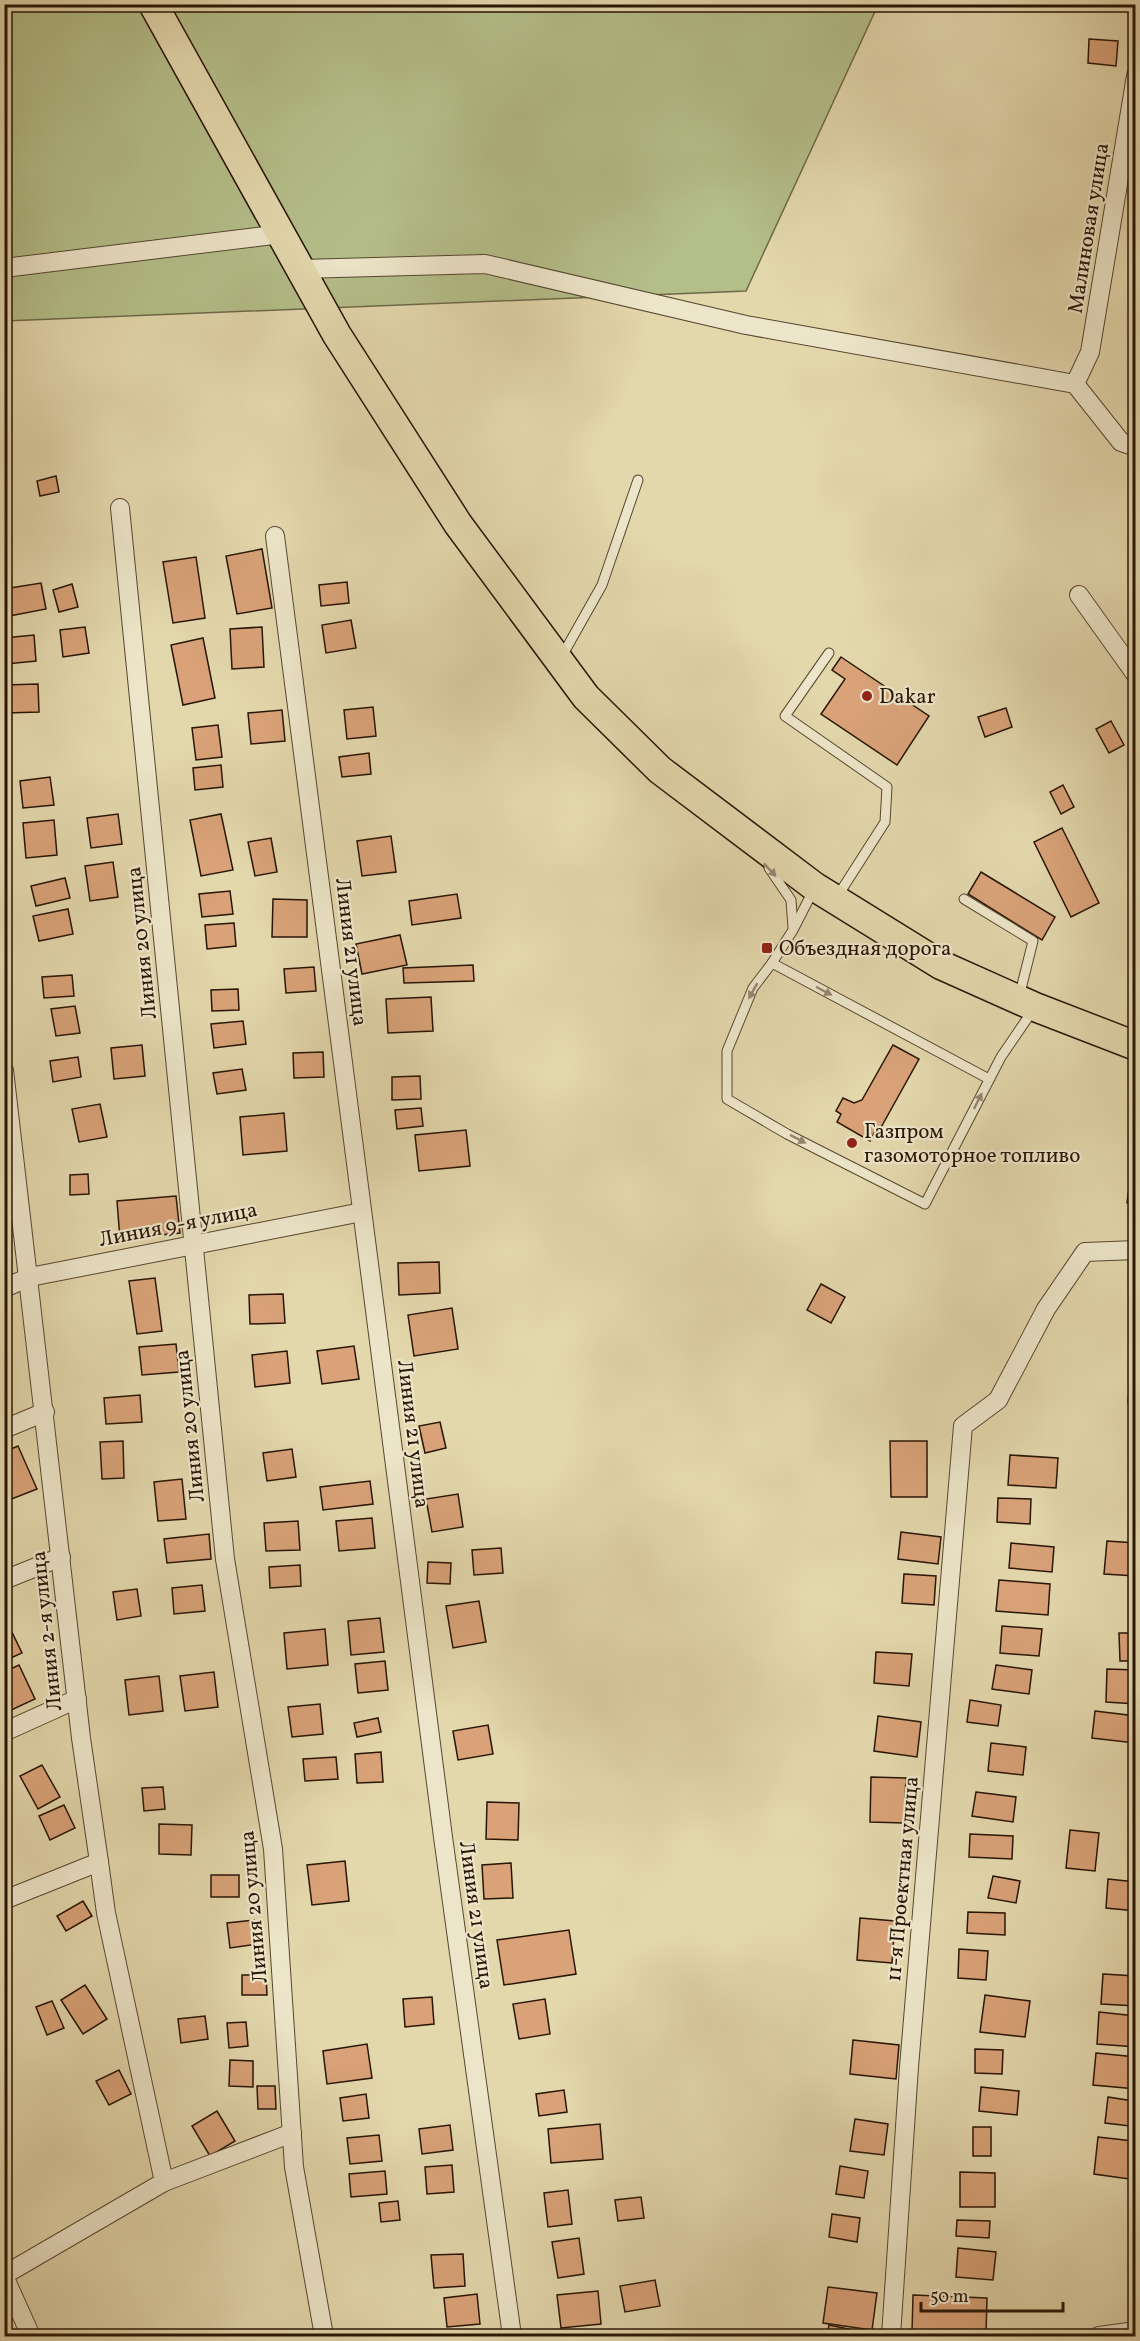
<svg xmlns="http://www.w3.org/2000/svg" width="1140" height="2341" font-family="Vollkorn,serif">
	<rect width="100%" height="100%" fill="#e3d7ac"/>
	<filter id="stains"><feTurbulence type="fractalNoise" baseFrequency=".00333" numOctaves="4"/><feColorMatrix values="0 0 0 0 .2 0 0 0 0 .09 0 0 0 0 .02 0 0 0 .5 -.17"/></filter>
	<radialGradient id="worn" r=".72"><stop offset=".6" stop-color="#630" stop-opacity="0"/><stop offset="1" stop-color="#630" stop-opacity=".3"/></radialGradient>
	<!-- green -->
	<polygon fill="#b4be89" stroke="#6e6a48" stroke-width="1.5" points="4,5 878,5 746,291 5,321"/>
	<!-- building -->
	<g fill="#d9a278" stroke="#281506" stroke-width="1.5">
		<polygon points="1089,39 1118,41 1116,66 1088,63"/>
		<polygon points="56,476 59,492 40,496 37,481"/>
		<polygon points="262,549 272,608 237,614 226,556"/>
		<polygon points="196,557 205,618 173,623 163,562"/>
		<polygon points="347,582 349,603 321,606 319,585"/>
		<polygon points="41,583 46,609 4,617 4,589"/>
		<polygon points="72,584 78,607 59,612 53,590"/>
		<polygon points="351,620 356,648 326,653 322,625"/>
		<polygon points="85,627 89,653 63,657 60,630"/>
		<polygon points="262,627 264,667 232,669 230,629"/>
		<polygon points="34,635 36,661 6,664 4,638"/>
		<polygon points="203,638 215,698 183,705 171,645"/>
		<polygon points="841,657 929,716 897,765 821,714 845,679 832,670"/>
		<polygon points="38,684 39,712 5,713 4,685"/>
		<polygon points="373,707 376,736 347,739 344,710"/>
		<polygon points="1006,708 1012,727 985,737 978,717"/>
		<polygon points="282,710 285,741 251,744 248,713"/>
		<polygon points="1111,721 1124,745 1109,753 1096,729"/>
		<polygon points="218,725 222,757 196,760 192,728"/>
		<polygon points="369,753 371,774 342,777 339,757"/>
		<polygon points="221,765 223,787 195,790 193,768"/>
		<polygon points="50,777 54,805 23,808 20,781"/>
		<polygon points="1063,785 1074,807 1061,814 1050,792"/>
		<polygon points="118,814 122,844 91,848 87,818"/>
		<polygon points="221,814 233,870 201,876 190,820"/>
		<polygon points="54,820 57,855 26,858 23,823"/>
		<polygon points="1062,828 1099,903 1071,917 1034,842"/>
		<polygon points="391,836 396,872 362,876 357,841"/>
		<polygon points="271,838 277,872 255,876 248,842"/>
		<polygon points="113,862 118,897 90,901 85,866"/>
		<polygon points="981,872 1055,917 1042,940 968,894"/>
		<polygon points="65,878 70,898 36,906 31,886"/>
		<polygon points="230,891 233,914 202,917 199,894"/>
		<polygon points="457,894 461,918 412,925 409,901"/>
		<polygon points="273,899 307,900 307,937 272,937"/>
		<polygon points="68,909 73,934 39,941 33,916"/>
		<polygon points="234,923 236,946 207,949 205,925"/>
		<polygon points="400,935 407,965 362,974 356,944"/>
		<polygon points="473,965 474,981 404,983 403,968"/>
		<polygon points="314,967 316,991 286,993 284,969"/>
		<polygon points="72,975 74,996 44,998 42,977"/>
		<polygon points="238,989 239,1010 212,1011 211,990"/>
		<polygon points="431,997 433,1031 388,1033 386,999"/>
		<polygon points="75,1006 80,1033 56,1036 51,1009"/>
		<polygon points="243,1021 246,1044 214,1048 211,1024"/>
		<polygon points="142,1045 145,1076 114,1079 111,1048"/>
		<polygon points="893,1045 919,1059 879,1131 876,1129 870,1141 837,1122 841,1114 836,1111 843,1098 854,1103 862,1100"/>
		<polygon points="323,1052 324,1077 294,1078 293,1053"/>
		<polygon points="78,1057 81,1077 53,1082 50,1061"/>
		<polygon points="242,1069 246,1090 217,1094 213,1073"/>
		<polygon points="420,1076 421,1099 392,1100 392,1077"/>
		<polygon points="100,1104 107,1137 79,1142 72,1109"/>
		<polygon points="421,1108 423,1126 397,1129 395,1110"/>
		<polygon points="284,1113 287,1151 243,1155 240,1117"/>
		<polygon points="466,1130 470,1166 419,1171 415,1135"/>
		<polygon points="1131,1173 1136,1174 1136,1205 1127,1203"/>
		<polygon points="88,1174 89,1194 70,1195 70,1175"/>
		<polygon points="176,1196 180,1233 120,1239 117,1201"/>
		<polygon points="439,1262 440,1293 399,1295 398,1263"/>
		<polygon points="155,1278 162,1331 137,1334 129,1281"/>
		<polygon points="821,1284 845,1297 831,1323 807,1310"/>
		<polygon points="283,1294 285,1323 250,1324 249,1295"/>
		<polygon points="452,1308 458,1349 414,1356 408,1315"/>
		<polygon points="176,1344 179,1372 142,1375 139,1347"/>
		<polygon points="354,1346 359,1379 322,1384 317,1351"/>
		<polygon points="287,1351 290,1383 255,1387 252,1355"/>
		<polygon points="1131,1369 1136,1370 1136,1403 1128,1403"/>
		<polygon points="140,1395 142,1422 106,1424 104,1398"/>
		<polygon points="440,1422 446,1448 425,1453 419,1426"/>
		<polygon points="123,1441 124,1478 102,1479 100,1442"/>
		<polygon points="890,1441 927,1441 927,1497 891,1497"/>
		<polygon points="18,1446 37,1489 4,1502 4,1452"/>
		<polygon points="292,1449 296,1477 267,1481 263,1453"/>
		<polygon points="1010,1455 1058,1458 1056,1488 1008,1485"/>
		<polygon points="182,1479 186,1519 158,1521 154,1482"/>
		<polygon points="370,1481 373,1504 323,1510 320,1487"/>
		<polygon points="458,1494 463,1527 432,1532 426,1499"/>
		<polygon points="998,1498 1031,1499 1030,1524 997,1522"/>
		<polygon points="372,1518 375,1548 339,1551 336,1521"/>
		<polygon points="298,1521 300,1550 266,1551 264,1523"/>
		<polygon points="901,1532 941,1537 938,1564 898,1559"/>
		<polygon points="209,1534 211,1559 167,1563 164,1539"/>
		<polygon points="1107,1541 1136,1543 1136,1576 1104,1574"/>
		<polygon points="1011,1543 1054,1547 1052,1572 1009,1568"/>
		<polygon points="501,1548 503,1573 474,1575 472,1550"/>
		<polygon points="428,1562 451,1563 450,1584 427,1583"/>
		<polygon points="300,1565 301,1586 270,1588 269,1567"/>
		<polygon points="904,1574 936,1576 934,1605 902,1603"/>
		<polygon points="999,1580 1050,1584 1048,1615 996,1611"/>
		<polygon points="202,1585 205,1611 174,1614 172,1588"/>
		<polygon points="137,1589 141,1616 117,1620 113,1592"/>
		<polygon points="479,1601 486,1642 453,1648 446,1606"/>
		<polygon points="380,1618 384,1652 351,1655 348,1621"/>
		<polygon points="8,1624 22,1653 4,1661 4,1625"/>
		<polygon points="1002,1626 1042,1629 1039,1656 1000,1653"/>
		<polygon points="325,1629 328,1665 287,1669 284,1633"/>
		<polygon points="1119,1633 1136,1633 1136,1661 1120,1661"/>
		<polygon points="876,1652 912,1654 909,1686 874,1683"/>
		<polygon points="385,1661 388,1690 358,1693 355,1664"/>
		<polygon points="19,1665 35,1699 7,1712 4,1706 4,1672"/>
		<polygon points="996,1665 1032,1670 1029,1694 992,1689"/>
		<polygon points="1107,1669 1136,1670 1136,1704 1106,1702"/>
		<polygon points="214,1672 218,1707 185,1711 180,1676"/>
		<polygon points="159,1676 163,1711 129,1715 125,1680"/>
		<polygon points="970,1700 1001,1705 998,1726 967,1722"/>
		<polygon points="320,1704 323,1734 292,1737 288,1707"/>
		<polygon points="1095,1711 1136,1716 1135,1743 1092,1738"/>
		<polygon points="878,1716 921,1722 917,1757 874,1751"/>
		<polygon points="378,1718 381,1732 357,1737 354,1723"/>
		<polygon points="488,1725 493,1754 458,1760 453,1731"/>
		<polygon points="991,1743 1026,1747 1023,1775 988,1771"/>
		<polygon points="381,1752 383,1782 357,1783 355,1754"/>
		<polygon points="336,1757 338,1779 305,1781 303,1759"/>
		<polygon points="42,1765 60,1797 38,1809 20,1776"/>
		<polygon points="871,1777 906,1778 904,1823 870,1822"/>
		<polygon points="163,1787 165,1809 144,1811 142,1788"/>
		<polygon points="976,1792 1016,1797 1013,1822 972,1816"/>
		<polygon points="487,1802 519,1803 518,1840 486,1839"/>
		<polygon points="64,1805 75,1828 50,1840 39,1816"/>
		<polygon points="159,1824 192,1825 191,1855 159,1854"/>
		<polygon points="1070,1830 1099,1833 1095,1871 1066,1868"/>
		<polygon points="970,1834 1013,1836 1012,1859 969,1857"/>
		<polygon points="345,1861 349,1901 312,1905 307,1865"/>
		<polygon points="511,1863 513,1898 484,1899 482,1865"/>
		<rect x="211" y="1875" width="28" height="22"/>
		<polygon points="993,1876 1020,1881 1016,1903 988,1898"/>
		<polygon points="1108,1879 1136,1882 1136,1911 1106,1908"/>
		<polygon points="83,1901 92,1916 66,1931 57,1916"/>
		<polygon points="968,1912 1005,1913 1005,1935 967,1933"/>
		<polygon points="860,1918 895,1921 892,1963 857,1960"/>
		<polygon points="254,1920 257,1944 230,1948 227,1923"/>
		<polygon points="569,1930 576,1974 504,1985 497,1940"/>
		<polygon points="959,1949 988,1951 986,1980 958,1978"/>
		<polygon points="1103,1974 1136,1976 1136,2006 1101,2004"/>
		<polygon points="242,1975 266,1975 267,1995 242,1995"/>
		<polygon points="85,1985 107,2019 83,2034 61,2000"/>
		<polygon points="985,1995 1030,2001 1025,2037 980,2032"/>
		<polygon points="432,1997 434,2024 405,2027 403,1999"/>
		<polygon points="545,1999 550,2034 519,2039 513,2004"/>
		<polygon points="52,2001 64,2028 47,2035 36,2007"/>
		<polygon points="1099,2012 1136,2016 1136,2047 1097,2044"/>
		<polygon points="205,2016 208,2039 181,2043 178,2019"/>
		<polygon points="246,2022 248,2046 229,2048 227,2023"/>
		<polygon points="853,2040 899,2045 896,2079 850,2074"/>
		<polygon points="367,2044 372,2078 327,2084 323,2051"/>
		<polygon points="975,2049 1003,2050 1002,2074 975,2073"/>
		<polygon points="1096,2053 1136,2057 1136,2089 1093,2085"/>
		<polygon points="230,2060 253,2061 253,2087 229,2086"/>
		<polygon points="119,2070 131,2094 109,2105 96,2081"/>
		<polygon points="257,2086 275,2086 276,2109 258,2109"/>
		<polygon points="981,2087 1019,2091 1017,2115 979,2111"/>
		<polygon points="564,2090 567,2112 539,2116 536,2094"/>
		<polygon points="366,2094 369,2118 343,2121 340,2098"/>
		<polygon points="1108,2097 1133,2101 1130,2126 1105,2123"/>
		<polygon points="217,2111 235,2141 210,2156 192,2126"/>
		<polygon points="855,2119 888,2124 884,2155 850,2151"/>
		<polygon points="600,2124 603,2159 551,2163 548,2129"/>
		<polygon points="450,2125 453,2150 422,2154 419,2129"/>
		<rect x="973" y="2127" width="18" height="29"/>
		<polygon points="379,2135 382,2161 350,2164 347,2138"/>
		<polygon points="1098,2137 1133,2141 1129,2179 1094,2174"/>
		<polygon points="452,2165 454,2192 427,2194 425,2167"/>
		<polygon points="840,2166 868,2171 864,2198 836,2194"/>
		<polygon points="385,2171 387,2194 351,2197 349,2174"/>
		<polygon points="960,2172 995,2173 995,2207 960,2207"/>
		<polygon points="568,2190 572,2224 548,2227 544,2193"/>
		<polygon points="641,2197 644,2218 618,2221 615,2200"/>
		<polygon points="398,2201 400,2220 381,2222 379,2203"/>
		<polygon points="832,2214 860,2218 857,2242 829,2237"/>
		<polygon points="957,2220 990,2221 989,2238 956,2236"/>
		<polygon points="579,2238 584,2274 558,2278 552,2242"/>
		<polygon points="958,2248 996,2252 993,2280 956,2277"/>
		<polygon points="463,2254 465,2286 434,2288 431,2255"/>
		<polygon points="655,2280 660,2306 625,2312 620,2286"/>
		<polygon points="828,2287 877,2293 872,2330 823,2323"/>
		<polygon points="598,2291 601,2324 561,2328 557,2295"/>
		<polygon points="477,2294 480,2324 447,2327 444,2298"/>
		<polygon points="913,2295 987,2298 986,2334 912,2332"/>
		<polygon points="829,2325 868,2333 867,2336 827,2336"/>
	</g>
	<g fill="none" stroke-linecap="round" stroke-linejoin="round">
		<!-- lane casing -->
		<g stroke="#574630" stroke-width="11">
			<g id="lane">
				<polyline points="829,653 785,716 887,787 885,822 837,897"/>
				<polyline points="562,656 602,585 638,480"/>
				<polyline points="769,868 791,900 793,928"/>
				<polyline points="814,889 793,930 772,963 753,988 727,1051 727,1099 787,1134 925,1204 1001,1057 1033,1010"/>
				<polyline points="964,899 1033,941 1019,997"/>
				<polyline points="772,963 989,1079"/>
			</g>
		</g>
		<!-- street casing -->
		<g stroke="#574630" stroke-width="20">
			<g id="street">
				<polyline points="4,268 281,234"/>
				<polyline points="301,269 485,264 746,325 1075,384 1121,442 1136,447"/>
				<polyline points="1075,384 1090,352 1136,76"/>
				<polyline points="120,508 225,1559 273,1849 294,2167 324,2336"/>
				<polyline points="275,536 443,1837 512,2336"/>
				<polyline points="1079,595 1136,675"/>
				<polyline points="4,1070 81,1738 99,1862 106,1913 164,2182"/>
				<polyline points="4,1288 30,1277 362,1212"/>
				<polyline points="4,1429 45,1412"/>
				<polyline points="4,1580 61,1557"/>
				<polyline points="4,1732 77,1699"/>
				<polyline points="4,1900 99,1862"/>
				<polyline points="4,2275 164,2182 292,2133"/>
				<polyline points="4,2276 31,2336"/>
				<polyline points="891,2336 909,2067 963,1426 998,1400 1046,1309 1085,1252 1136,1250"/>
				<polyline points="1099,2336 1136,2331"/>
			</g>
		</g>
		<!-- primary casing -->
		<g stroke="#281506" stroke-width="31">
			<polyline id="primary" points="153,4 337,335 458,524 586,697 660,770 815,887 941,965 1035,1007 1136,1046"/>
		</g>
		<!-- lane -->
		<use href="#lane" stroke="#ede5c9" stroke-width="9"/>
		<!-- street -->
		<use href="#street" stroke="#ede5c9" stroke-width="18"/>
		<!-- primary -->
		<use href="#primary" stroke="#e3d7ac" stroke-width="28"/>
	</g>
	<!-- one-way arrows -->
	<defs><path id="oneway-solid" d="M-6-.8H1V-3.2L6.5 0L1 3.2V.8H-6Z" transform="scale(1.5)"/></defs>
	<g fill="#948771">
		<use href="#oneway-solid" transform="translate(770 870) rotate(47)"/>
		<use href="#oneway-solid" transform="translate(753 991) rotate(119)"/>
		<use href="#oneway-solid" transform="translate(824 991) rotate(28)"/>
		<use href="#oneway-solid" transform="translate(978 1101) rotate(-63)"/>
		<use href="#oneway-solid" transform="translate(798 1139) rotate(27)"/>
	</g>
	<!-- markers -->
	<g fill="#8f2418" stroke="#ede5c9" stroke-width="2">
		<circle cx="867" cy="696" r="6"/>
		<rect x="761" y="942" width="12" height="12" rx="3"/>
		<circle cx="852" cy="1143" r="6"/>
	</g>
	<g text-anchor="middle" stroke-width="4.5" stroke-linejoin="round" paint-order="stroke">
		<!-- street labels -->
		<g font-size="21" fill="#281506" stroke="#ede5c9">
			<text transform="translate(1088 228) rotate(-81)" y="7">Малиновая улица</text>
			<text transform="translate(141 943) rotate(-96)" y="7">Линия 20 улица</text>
			<text transform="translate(352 952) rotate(83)" y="7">Линия 21 улица</text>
			<text transform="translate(178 1224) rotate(-11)" y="7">Линия 9-я улица</text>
			<text transform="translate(189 1426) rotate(-96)" y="7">Линия 20 улица</text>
			<text transform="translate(414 1434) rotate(83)" y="7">Линия 21 улица</text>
			<text transform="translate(46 1631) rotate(-96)" y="7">Линия 2-я улица</text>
			<text transform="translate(902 1879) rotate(-85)" y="7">11-я Проектная улица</text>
			<text transform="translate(253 1907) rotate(-95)" y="7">Линия 20 улица</text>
			<text transform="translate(477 1915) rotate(82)" y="7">Линия 21 улица</text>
		</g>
		<!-- poi labels -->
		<g font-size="21" fill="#281506" stroke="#ede5c9" text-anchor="start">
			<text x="879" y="703">Dakar</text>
			<text x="779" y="955">Объездная дорога</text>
			<text x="864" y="1138">Газпром<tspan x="864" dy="24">газомоторное топливо</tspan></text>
		</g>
	</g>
	<!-- margin -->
	<rect width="1140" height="2341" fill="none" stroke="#e3d7ac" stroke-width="24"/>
	<rect x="6" y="6" width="1128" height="2329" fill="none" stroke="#281506" stroke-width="3"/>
	<rect x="12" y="12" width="1116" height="2317" fill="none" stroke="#281506" stroke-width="1.5"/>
	<!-- scale -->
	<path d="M921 2302v9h142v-9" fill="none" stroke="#281506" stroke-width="3"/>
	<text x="930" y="2302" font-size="18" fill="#281506" stroke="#ede5c9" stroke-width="4.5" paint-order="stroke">50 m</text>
	<rect width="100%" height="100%" filter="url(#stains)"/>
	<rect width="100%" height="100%" fill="url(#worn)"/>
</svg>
